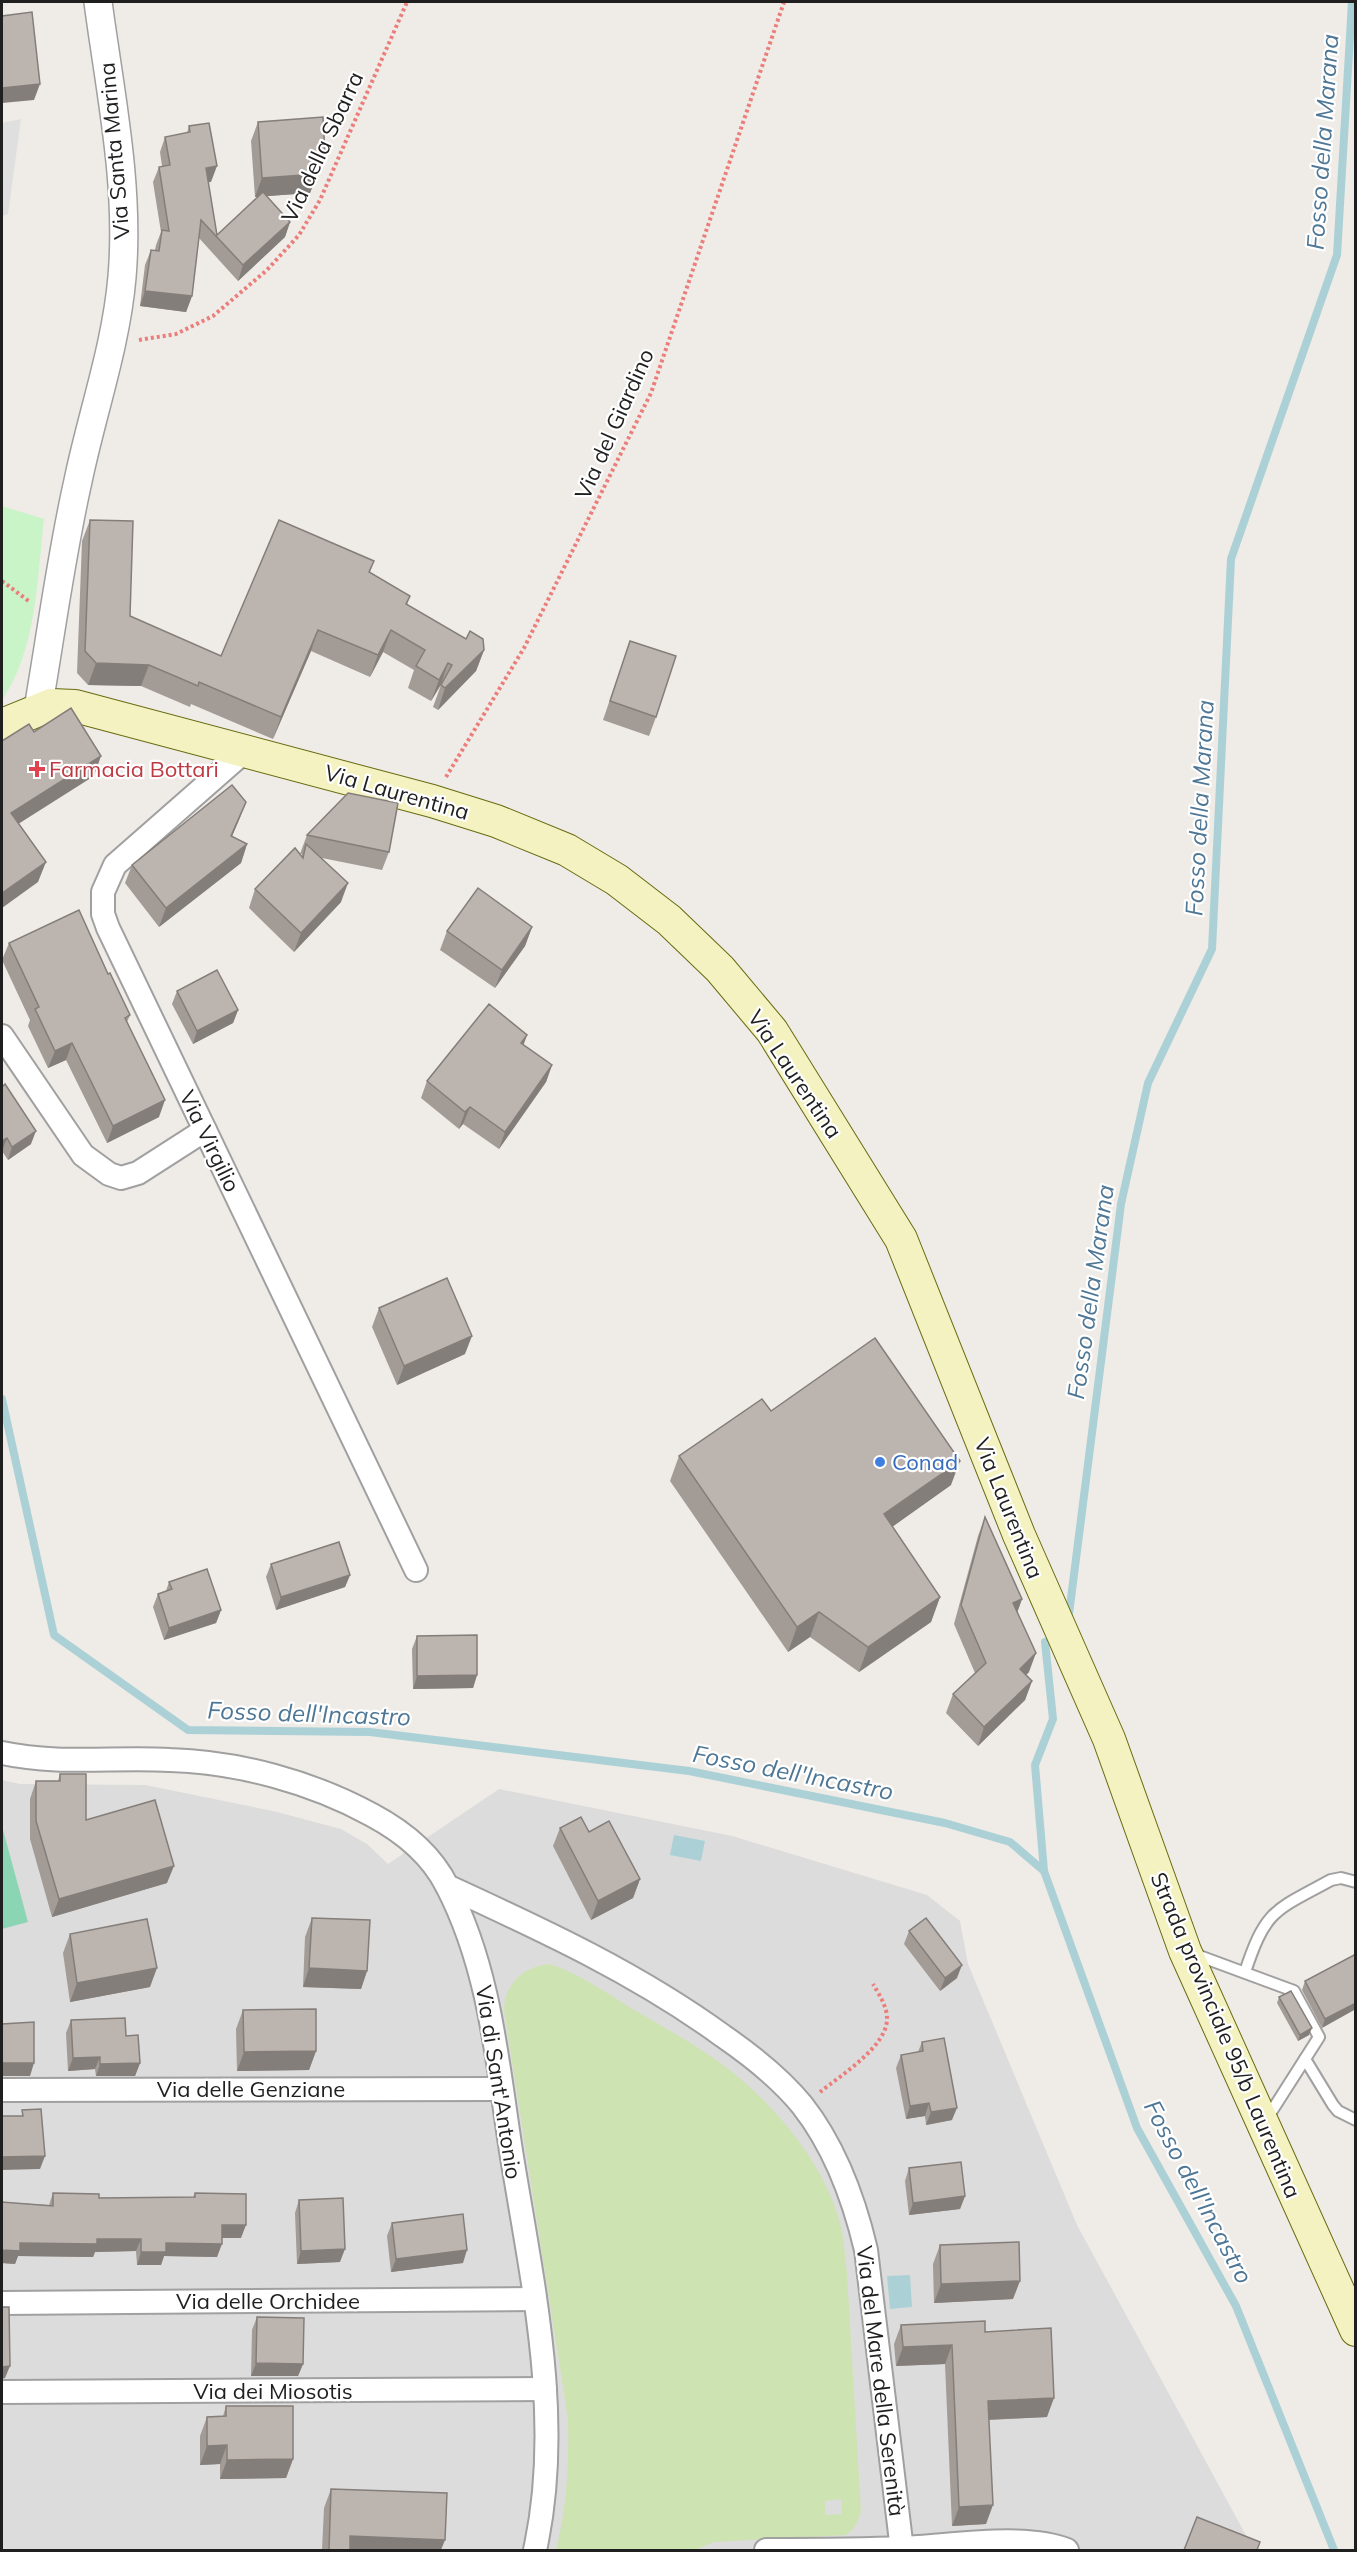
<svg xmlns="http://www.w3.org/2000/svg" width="1357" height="2552" font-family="Mulish,sans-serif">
	<rect width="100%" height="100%" fill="#efebe6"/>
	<!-- residential -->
	<polygon fill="#dddcdc" points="2,1780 20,1784 145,1785 273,1811 341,1829 367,1844 388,1864 499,1789 732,1836 927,1895 960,1921 968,1964 1077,2225 1254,2550 2,2550"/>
	<!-- grass -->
	<path fill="#cde3b1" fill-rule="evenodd" d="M 549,1964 C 580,1973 610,1996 638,2012 C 665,2028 694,2044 719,2062 C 769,2098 820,2157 838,2216 C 844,2235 845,2255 847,2274 L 861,2512 L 855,2527 L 846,2535 L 714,2542 L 695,2550 L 556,2550 C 567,2507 569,2464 568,2419 L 504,2010 C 505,1983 523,1967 549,1964 ZM 841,2499 L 842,2514 L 825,2515 L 825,2501 Z"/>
	<!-- park -->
	<path fill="#c8f4c8" d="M 2,506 L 44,519 C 37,578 37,649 2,700 Z"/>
	<!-- pitch -->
	<polygon fill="#8cd5b4" points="2,1826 28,1922 2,1929"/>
	<!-- parking -->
	<polygon fill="#dfdfdf" points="21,119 8,214 2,216 2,123"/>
	<!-- water -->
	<g fill="#abd1d7">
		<polygon points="674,1835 705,1841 701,1861 670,1855"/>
		<polygon points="910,2275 912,2307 890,2309 887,2276"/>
	</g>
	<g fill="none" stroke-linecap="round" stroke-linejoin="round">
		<!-- stream -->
		<g stroke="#abd1d7" stroke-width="8">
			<polyline points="2,1399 54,1635 188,1730 370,1732 689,1771 945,1823 1010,1842 1044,1871 1137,2128 1236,2306 1334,2550"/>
			<polyline points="1069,1614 1121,1204 1148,1083 1212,949 1231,559 1337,255 1352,2"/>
			<polyline points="1044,1871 1035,1765 1053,1719 1045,1642"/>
		</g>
		<!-- service casing -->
		<g stroke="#a0a0a0" stroke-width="14">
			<g id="service">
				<polyline points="1194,1954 1294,1991 1319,2037 1266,2120"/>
				<path d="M 1245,1972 C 1266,1909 1274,1911 1331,1880 L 1341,1878 L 1356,1882"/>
				<polyline points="1305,2059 1333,2105 1338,2111 1356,2120"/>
			</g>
		</g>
		<!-- minor casing -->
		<g stroke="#a0a0a0" stroke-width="26">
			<g id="minor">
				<polyline points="245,751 115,865 103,892 103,914 108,928 416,1570"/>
				<polyline points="2,1036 83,1155 109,1174 121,1178 138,1173 205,1130"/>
				<path d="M 2,1753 C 58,1765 113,1757 170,1760 C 238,1762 312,1782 372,1815 C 402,1831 431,1854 447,1886 C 490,1969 497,2060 511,2151 C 532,2282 564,2419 535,2550"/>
				<path d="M 447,1886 C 543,1930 638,1974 723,2036 C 752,2056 780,2078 802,2105 C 835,2147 854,2199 866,2250 L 902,2550"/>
				<polyline points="2,2090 501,2089"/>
				<polyline points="2,2303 535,2299"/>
				<polyline points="2,2392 545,2389"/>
				<path d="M 766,2550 C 812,2550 858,2550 904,2548 C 950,2546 1025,2533 1067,2550"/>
			</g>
		</g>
		<!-- tertiary casing -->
		<g stroke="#a0a0a0" stroke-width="30">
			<path id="tertiary" d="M 38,709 C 51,634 61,556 78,481 C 92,413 116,347 122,277 C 130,185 110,92 98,2"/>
		</g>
		<!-- secondary casing -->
		<g stroke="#686b11" stroke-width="34">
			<polyline id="secondary" points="2,725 51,705 75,706 432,801 496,821 567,850 617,880 669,920 720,969 772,1031 901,1239 1019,1535 1109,1739 1185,1951 1356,2330"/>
		</g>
		<!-- path -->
		<g stroke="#eb7e7b" stroke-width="4" stroke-dasharray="3 3" stroke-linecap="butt">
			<polyline points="139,340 176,334 213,316 267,270 299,235 320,200 407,2"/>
			<polyline points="2,581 30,602"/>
			<polyline points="446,777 524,648 651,393 784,2"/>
			<path d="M 820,2092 C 840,2076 888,2046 887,2018 C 887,2007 879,1994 873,1984"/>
		</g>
		<!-- service -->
		<use href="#service" stroke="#fff" stroke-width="10"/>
		<!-- minor -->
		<use href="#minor" stroke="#fff" stroke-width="22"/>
		<!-- tertiary -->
		<use href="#tertiary" stroke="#fff" stroke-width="27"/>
		<!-- secondary -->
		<use href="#secondary" stroke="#f3f2c0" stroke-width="32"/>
	</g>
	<!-- wall -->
	<g fill="#a29b96">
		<polygon points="258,122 325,154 310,193 267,196 290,222 285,237 238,281 199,238 192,296 186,312 140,306 145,265 151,250 155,250 156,245 161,232 153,182 159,167 162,166 160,152 165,137 187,133 189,126 211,182 208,182 217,235 258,197 255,197 251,141"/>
		<polygon points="90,520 130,616 221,656 374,561 370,572 410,596 407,605 484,650 476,671 438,710 433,707 441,685 431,701 408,688 414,670 383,652 370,677 311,651 273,739 191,704 190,707 141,686 88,685 77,673 82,541"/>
		<polygon points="630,641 656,717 649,736 603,720"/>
		<polygon points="246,802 232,836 247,844 241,863 159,927 125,883 132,865"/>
		<polygon points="307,835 389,852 382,870 322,858 341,902 294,952 249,908 255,889 302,856 302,854 300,854"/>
		<polygon points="532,927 525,946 495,988 440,950 447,931"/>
		<polygon points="9,943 108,974 130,1015 127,1022 159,1117 107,1143 66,1060 48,1068 28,1026 30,1020 2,960"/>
		<polygon points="177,991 238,1010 233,1023 193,1044 172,1004"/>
		<polygon points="527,1035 523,1045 552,1065 546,1082 499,1149 463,1124 459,1129 421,1098 427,1081"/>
		<polygon points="2,1087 31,1144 8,1160 2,1151"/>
		<polygon points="379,1308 465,1354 397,1385 372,1327"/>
		<polygon points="771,1411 951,1485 892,1527 940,1597 931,1622 859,1672 810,1637 788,1652 670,1481 679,1456"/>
		<polygon points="985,1517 1022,1599 1017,1613 1029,1672 1026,1675 1032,1681 1025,1700 978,1746 946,1713 953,1694 975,1673 954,1624 978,1536"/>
		<polygon points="271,1564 350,1575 345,1587 276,1610 266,1577"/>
		<polygon points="169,1582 221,1610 216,1623 164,1640 153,1607 158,1594 166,1591"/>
		<polygon points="417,1636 477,1675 473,1688 413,1689 412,1649"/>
		<polygon points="60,1774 86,1820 167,1883 52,1917 30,1839 30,1799 36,1781 58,1781"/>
		<polygon points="560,1828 589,1832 640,1879 633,1898 591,1920 553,1846"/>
		<polygon points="312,1918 367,1971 361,1989 303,1987 305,1937"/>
		<polygon points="909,1931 957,1978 940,1991 904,1944"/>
		<polygon points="70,1934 150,1987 70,2002 63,1953"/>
		<polygon points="1356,1954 1322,2028 1302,1990 1305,1981"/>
		<polygon points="1279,1997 1309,2035 1298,2041 1277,2003"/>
		<polygon points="243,2010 316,2051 309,2070 237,2071 236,2029"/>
		<polygon points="71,2020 126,2036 140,2063 135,2076 96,2076 95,2069 68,2071 66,2033"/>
		<polygon points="922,2042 952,2120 926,2125 925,2116 906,2119 896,2068 901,2055 918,2052"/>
		<polygon points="909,2168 965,2196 960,2209 909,2215 905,2181"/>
		<polygon points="53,2193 99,2198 193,2197 195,2193 241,2238 222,2238 217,2257 164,2256 161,2265 137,2265 136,2251 95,2252 93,2257 18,2256 15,2264 2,2263 2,2202 49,2205"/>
		<polygon points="299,2200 340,2262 297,2264 295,2213"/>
		<polygon points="392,2223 463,2263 391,2272 387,2236"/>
		<polygon points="940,2245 1013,2299 934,2303 933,2264"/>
		<polygon points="257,2317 303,2364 298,2376 251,2376 252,2330"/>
		<polygon points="901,2325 985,2332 1047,2417 989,2420 986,2524 952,2526 945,2364 896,2366 894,2344"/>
		<polygon points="226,2406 293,2459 286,2478 220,2479 220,2464 200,2465 200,2436 207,2417 223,2416"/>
		<polygon points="331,2489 441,2550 322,2550 324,2508"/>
	</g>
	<!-- shaded-wall -->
	<g fill="#847e7a">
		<polygon points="40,84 34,100 2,103 2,88"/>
		<polygon points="325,154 310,193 255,197 262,178"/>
		<polygon points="217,166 211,182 200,183 206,168"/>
		<polygon points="290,222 285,237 238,281 243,265"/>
		<polygon points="145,291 192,296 186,312 140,306"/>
		<polygon points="318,630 311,651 273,739 281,717"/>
		<polygon points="391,630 383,652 370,677 378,655"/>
		<polygon points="484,650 476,671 438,710 445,688"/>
		<polygon points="96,663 149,665 141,686 88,685"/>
		<polygon points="448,663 441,684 431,701 439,680"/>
		<polygon points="101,756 94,776 4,833 11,813"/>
		<polygon points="246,802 239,820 224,855 231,836"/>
		<polygon points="247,844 241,863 159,927 166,908"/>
		<polygon points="46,862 38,882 2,908 2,893"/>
		<polygon points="348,883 341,902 294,952 301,933"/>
		<polygon points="532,927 525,946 495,988 502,970"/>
		<polygon points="238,1010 233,1023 193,1044 197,1031"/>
		<polygon points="527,1035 521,1052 521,1043"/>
		<polygon points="72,1043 66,1060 48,1068 55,1051"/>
		<polygon points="552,1065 546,1082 499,1149 505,1132"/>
		<polygon points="165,1100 159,1117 107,1143 113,1126"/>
		<polygon points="470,1107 463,1124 459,1129 465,1112"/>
		<polygon points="36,1131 31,1144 8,1160 12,1147"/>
		<polygon points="7,1138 2,1151 2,1141"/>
		<polygon points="472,1336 465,1354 397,1385 404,1366"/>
		<polygon points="960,1461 951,1485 875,1539 884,1514"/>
		<polygon points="350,1575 345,1587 276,1610 281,1597"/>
		<polygon points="940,1597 931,1622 859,1672 868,1647"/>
		<polygon points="1022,1599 1015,1618 1013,1603"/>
		<polygon points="221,1610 216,1623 164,1640 169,1628"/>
		<polygon points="819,1612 810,1637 788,1652 797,1627"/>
		<polygon points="1036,1653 1029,1672 1013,1688 1020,1669"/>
		<polygon points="477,1675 473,1688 413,1689 417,1676"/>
		<polygon points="1032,1681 1025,1700 978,1746 984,1727"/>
		<polygon points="174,1866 167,1883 52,1917 59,1899"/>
		<polygon points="640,1879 633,1898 591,1920 598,1901"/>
		<polygon points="962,1965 957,1978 940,1991 945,1978"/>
		<polygon points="157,1968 150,1987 70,2002 77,1983"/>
		<polygon points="309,1968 367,1971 361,1989 303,1987"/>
		<polygon points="1356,2003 1356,2009 1322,2028 1325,2019"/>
		<polygon points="1312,2028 1309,2035 1298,2041 1300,2035"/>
		<polygon points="316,2051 309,2070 237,2071 244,2052"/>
		<polygon points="100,2057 95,2069 68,2071 73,2058"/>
		<polygon points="2,2063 34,2063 30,2076 2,2076"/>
		<polygon points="140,2063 135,2076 96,2076 100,2064"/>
		<polygon points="929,2103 925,2116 906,2119 910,2106"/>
		<polygon points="957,2108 952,2120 926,2125 931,2112"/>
		<polygon points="45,2156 40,2169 2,2170 2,2157"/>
		<polygon points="965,2196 960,2209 909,2215 913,2203"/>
		<polygon points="222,2225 246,2225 241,2238 217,2238"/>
		<polygon points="97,2239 141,2239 136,2251 95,2252 93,2257 18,2256 15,2264 2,2263 2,2250 20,2243"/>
		<polygon points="166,2243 222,2244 217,2257 164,2256 161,2265 137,2265 141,2252"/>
		<polygon points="345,2249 340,2262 297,2264 301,2251"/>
		<polygon points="467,2250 463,2263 391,2272 396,2259"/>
		<polygon points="1020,2281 1013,2299 934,2303 941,2284"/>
		<polygon points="952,2345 945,2364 896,2366 903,2347"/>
		<polygon points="256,2363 303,2364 298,2376 251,2376"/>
		<polygon points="10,2366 5,2378 2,2379 2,2367"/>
		<polygon points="1054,2398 1047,2417 981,2420 988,2401"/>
		<polygon points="227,2445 220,2464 200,2465 207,2446"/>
		<polygon points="293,2459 286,2478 220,2479 227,2460"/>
		<polygon points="993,2505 986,2524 952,2526 959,2507"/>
		<polygon points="350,2536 445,2540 441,2550 345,2550"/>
	</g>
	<!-- building -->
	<g fill="#bcb4af" stroke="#847e7a" stroke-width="1.5">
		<polygon points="32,12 40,84 2,88 2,16"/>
		<polygon points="323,117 325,154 317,174 262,178 258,122"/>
		<polygon points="209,123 217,166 206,168 217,235 263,192 290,222 243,265 201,220 192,296 145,291 151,250 159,251 162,230 169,231 159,167 170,165 165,137 190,132 189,126"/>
		<polygon points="90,520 133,521 130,616 221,656 279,520 374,561 369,572 410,596 406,604 466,639 470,631 483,639 484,650 445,688 441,685 452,665 448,663 439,680 416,666 425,650 391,630 378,655 318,630 281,717 199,682 198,686 149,665 96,663 85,651"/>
		<polygon points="630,641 676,656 656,717 610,701"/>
		<polygon points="71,708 101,756 11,813 46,862 2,893 2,741 29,724 34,732"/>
		<polygon points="232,785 246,802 231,836 247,844 166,908 132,865"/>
		<polygon points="348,793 398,803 389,852 307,835"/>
		<polygon points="306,844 348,883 301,933 255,889 295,848 303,858"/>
		<polygon points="478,888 532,927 502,970 447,931"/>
		<polygon points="79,910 108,974 110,973 130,1015 125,1018 165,1100 113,1126 72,1043 55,1051 35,1009 39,1007 9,943"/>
		<polygon points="217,970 238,1010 197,1031 177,991"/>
		<polygon points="489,1004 527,1035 521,1043 552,1065 505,1132 470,1107 465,1112 427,1081"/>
		<polygon points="5,1084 36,1131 12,1147 7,1138 2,1141 2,1087"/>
		<polygon points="447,1278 472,1336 404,1366 379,1308"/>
		<polygon points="875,1338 960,1461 884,1514 940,1597 868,1647 819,1612 797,1627 679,1456 762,1399 771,1411"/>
		<polygon points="985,1517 1022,1599 1013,1603 1036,1653 1020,1669 1032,1681 984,1727 953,1694 986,1663 961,1605"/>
		<polygon points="339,1542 350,1575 281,1597 271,1564"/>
		<polygon points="207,1569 221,1610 169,1628 158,1594 172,1589 169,1582"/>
		<polygon points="477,1635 477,1675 417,1676 417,1636"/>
		<polygon points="60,1774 86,1774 86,1820 155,1800 174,1866 59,1899 36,1821 36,1781 60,1781"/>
		<polygon points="581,1817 589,1832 609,1821 640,1879 598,1901 560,1828"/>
		<polygon points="312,1918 370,1920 367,1971 309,1968"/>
		<polygon points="926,1918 962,1965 945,1978 909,1931"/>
		<polygon points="147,1919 157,1968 77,1983 70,1934"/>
		<polygon points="1356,1954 1356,2003 1325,2019 1305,1981"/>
		<polygon points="1291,1991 1312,2028 1300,2035 1279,1997"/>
		<polygon points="316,2009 316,2051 244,2052 243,2010"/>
		<polygon points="125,2018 126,2036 138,2035 140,2063 100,2064 100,2057 73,2058 71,2020"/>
		<polygon points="34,2022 34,2063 2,2063 2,2024"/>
		<polygon points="944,2038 957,2108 931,2112 929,2103 910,2106 901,2055 923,2051 922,2042"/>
		<polygon points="41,2109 45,2156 2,2157 2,2116 23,2116 22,2110"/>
		<polygon points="961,2162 965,2196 913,2203 909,2168"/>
		<polygon points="53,2193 99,2194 99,2198 195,2197 195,2193 246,2194 246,2225 222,2225 222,2244 166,2243 166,2252 141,2252 141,2239 97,2239 97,2244 20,2243 20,2251 2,2250 2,2202 53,2206"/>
		<polygon points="343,2198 345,2249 301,2251 299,2200"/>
		<polygon points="463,2214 467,2250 396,2259 392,2223"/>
		<polygon points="1019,2242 1020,2281 941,2284 940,2245"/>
		<polygon points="2,2307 9,2307 10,2366 2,2367"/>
		<polygon points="257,2317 304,2318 303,2364 256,2363"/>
		<polygon points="985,2321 985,2332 1051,2328 1054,2398 988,2401 993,2505 959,2507 952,2345 903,2347 901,2325"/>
		<polygon points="226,2406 293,2406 293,2459 227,2460 227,2445 207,2446 207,2417 226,2416"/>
		<polygon points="331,2489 447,2493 445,2540 350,2536 350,2550 329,2550"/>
		<polygon points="1197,2517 1260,2542 1257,2550 1184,2550"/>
	</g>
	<!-- markers -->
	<path fill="#e0444e" stroke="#fff" stroke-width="2" d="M34 760h6v6h6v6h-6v6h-6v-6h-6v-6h6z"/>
	<circle fill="#3f7fe0" stroke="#fff" stroke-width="2" cx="880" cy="1462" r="6"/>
	<g text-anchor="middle" stroke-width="4.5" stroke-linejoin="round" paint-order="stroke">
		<!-- street labels -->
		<g font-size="22" fill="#1f1f1f" stroke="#fff">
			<text transform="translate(322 147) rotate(-65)" y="8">Via della Sbarra</text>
			<text transform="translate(114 151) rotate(-95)" y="8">Via Santa Marina</text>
			<text transform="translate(614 424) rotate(-66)" y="8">Via del Giardino</text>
			<text transform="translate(397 792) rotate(16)" y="8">Via Laurentina</text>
			<text transform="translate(795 1074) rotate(56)" y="8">Via Laurentina</text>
			<text transform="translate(210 1141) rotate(64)" y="8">Via Virgilio</text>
			<text transform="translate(1009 1508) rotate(68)" y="8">Via Laurentina</text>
			<text transform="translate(1226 2035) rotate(67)" y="8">Strada provinciale 95/b Laurentina</text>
			<text transform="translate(499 2082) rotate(81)" y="8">Via di Sant'Antonio</text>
			<text x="251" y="2097">Via delle Genziane</text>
			<text x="268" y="2309">Via delle Orchidee</text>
			<text transform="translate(881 2381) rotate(83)" y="8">Via del Mare della Serenità</text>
			<text x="273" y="2399">Via dei Miosotis</text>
		</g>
		<!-- health labels -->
		<g font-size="22" fill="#be3a42" stroke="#fff" text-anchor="start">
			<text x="49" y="777">Farmacia Bottari</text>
		</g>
		<!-- shop labels -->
		<g font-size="22" fill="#366cbe" stroke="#fff" text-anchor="start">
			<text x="892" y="1470">Conad</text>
		</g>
		<!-- water labels -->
		<g font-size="24" font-style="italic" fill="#4e7796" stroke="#fff">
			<text transform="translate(1323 142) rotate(-86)" y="8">Fosso della Marana</text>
			<text transform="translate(1200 808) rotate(-87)" y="8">Fosso della Marana</text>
			<text transform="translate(1091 1292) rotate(-82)" y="8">Fosso della Marana</text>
			<text transform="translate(309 1714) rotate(2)" y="8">Fosso dell'Incastro</text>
			<text transform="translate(793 1773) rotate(11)" y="8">Fosso dell'Incastro</text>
			<text transform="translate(1198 2192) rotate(62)" y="8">Fosso dell'Incastro</text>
		</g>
	</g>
	<!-- border -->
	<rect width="1357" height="2552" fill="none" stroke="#1f1f1f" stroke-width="6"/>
</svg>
